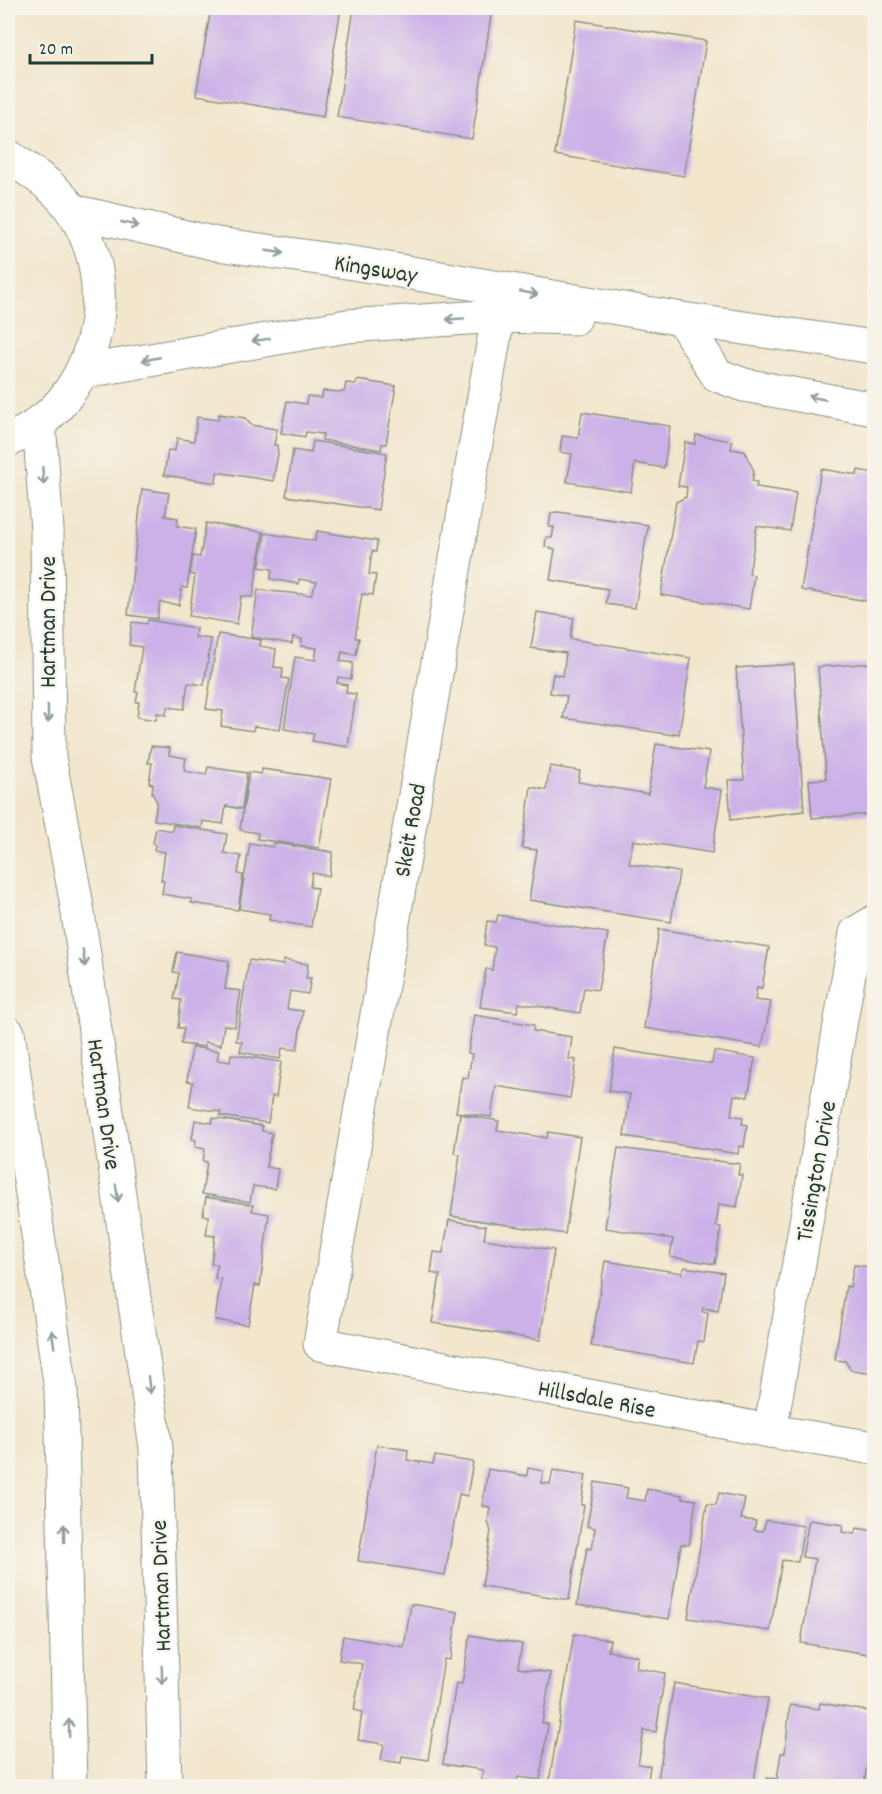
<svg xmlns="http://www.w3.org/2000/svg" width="882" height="1794" font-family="Dekko,sans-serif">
	<rect width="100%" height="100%" fill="#f7f3e8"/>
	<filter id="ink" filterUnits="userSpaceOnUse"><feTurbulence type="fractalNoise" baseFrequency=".0167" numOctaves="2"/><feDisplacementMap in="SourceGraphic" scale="12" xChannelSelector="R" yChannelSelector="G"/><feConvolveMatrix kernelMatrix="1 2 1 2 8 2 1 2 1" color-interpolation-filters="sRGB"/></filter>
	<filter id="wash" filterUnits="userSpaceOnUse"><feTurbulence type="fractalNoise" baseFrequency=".008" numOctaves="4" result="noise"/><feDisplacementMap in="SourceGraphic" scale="24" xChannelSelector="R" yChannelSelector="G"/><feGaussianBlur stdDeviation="1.35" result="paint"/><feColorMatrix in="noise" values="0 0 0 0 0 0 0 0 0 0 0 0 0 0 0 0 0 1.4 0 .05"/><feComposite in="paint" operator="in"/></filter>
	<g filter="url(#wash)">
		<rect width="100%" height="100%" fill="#f2e6cd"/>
		<g id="blocks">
			<!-- building -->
			<g fill="#cbb1e8">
				<polygon points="211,8 341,8 323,117 196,95"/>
				<polygon points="354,8 492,9 472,139 337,117"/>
				<polygon points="576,20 706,41 684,176 555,155"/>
				<polygon points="357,380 396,386 386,444 382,444 381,450 322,440 323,434 306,432 305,437 281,433 287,401 306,404 307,396 322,398 323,391 344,392 346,383 356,384"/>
				<polygon points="582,412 670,426 664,468 635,463 631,492 567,482 572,454 560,452 562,436 578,438"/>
				<polygon points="219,414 245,418 251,425 277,429 274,445 277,445 278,454 273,481 217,472 216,483 164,475 168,450 175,451 177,438 194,441 197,417 218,420"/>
				<polygon points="696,435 732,441 731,449 744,451 754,471 752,481 757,482 756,487 796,493 790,531 757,526 749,574 754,575 749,609 661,595 676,502 686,497 687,487 678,486 685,442 695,444"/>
				<polygon points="313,441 387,453 378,510 286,496 293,450 311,453"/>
				<polygon points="821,469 857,475 858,470 874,473 874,602 801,590"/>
				<polygon points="142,489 169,493 165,516 178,518 177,526 196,529 187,588 182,587 179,605 160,602 157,619 128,615"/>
				<polygon points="558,512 648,525 635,608 606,604 608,589 550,580 555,549 545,547 546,537 552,538 554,527 549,527 551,513"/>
				<polygon points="206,523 263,532 253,597 241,596 237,624 189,616 195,575 190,574 193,556 200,557"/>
				<polygon points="317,531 377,541 376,552 372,551 369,574 376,575 373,595 362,594 355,638 359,638 356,655 342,652 340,661 353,663 351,679 338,677 337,683 347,685 346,693 356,694 348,747 312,741 314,734 284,729 295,657 315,660 317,648 301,646 302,639 293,637 292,644 251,637 258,590 311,595 317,582 299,579 298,584 271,579 272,569 259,567 265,533 315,541"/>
				<polygon points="537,612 574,618 570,639 691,658 679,734 673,733 673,735 563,718 567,696 550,693 553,674 563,676 566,653 531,648"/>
				<polygon points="148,620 196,628 195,637 211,639 204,685 188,683 184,709 167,707 166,715 157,713 156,720 137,717 139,702 136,702 138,692 135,692 142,647 129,645 132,622 147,624"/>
				<polygon points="218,634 261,640 260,646 276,649 274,667 283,668 282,678 289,679 280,730 254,726 253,731 221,726 223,711 206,709"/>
				<polygon points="874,663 874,814 812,818 809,780 826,779 818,667"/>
				<polygon points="794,664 804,811 731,820 728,780 744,780 736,668"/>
				<polygon points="656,744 709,752 703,787 722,790 712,853 633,840 629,864 679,872 671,922 529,900 537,850 522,848 531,787 546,790 550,766 580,771 578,782 648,794"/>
				<polygon points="151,746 170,748 169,755 186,758 184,771 206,775 208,767 247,773 242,809 226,806 223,824 203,821 202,828 154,820 157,802 152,793 153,784 149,783 152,763 148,763"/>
				<polygon points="262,769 331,779 319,848 257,839 258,833 240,830 249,772 261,774"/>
				<polygon points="173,825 227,834 224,853 241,856 238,874 243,875 238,910 191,903 192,899 162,894 164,881 161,880 165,852 154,850 155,844 153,843 156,828 172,831"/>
				<polygon points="250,843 273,847 274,843 333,852 329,876 312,873 310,887 317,888 311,927 269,920 270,914 239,909"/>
				<polygon points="498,915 608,933 598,990 584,988 580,1013 519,1003 517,1012 480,1007 486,969 492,970 495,947 484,945 487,921 496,922"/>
				<polygon points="659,929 769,947 762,988 757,987 755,1000 771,1002 762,1047 644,1028"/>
				<polygon points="177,952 229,961 225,989 241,991 235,1027 224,1025 221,1045 205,1042 205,1047 181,1044 184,1028 178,1028 181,1000 174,999 179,973 173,972"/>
				<polygon points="249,960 283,965 284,960 308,964 306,978 311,978 308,994 290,991 287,1009 303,1011 297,1050 282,1048 280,1059 240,1052 242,1042 236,1041"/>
				<polygon points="474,1015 534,1025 533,1031 572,1037 569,1059 576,1060 570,1098 496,1086 491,1117 456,1112 462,1077 468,1078 472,1054 468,1053"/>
				<polygon points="192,1047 219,1051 217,1060 230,1062 231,1054 281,1062 276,1097 272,1096 268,1123 220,1116 221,1112 189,1107 193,1082 187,1081"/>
				<polygon points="615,1049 712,1064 714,1051 755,1058 748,1097 734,1095 731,1115 743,1117 742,1124 747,1125 744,1147 739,1146 738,1154 624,1136 630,1094 609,1091"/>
				<polygon points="460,1114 499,1121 497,1130 547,1138 548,1132 580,1137 565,1234 451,1216 460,1154 454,1153"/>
				<polygon points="213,1118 262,1126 262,1131 272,1133 266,1167 278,1169 275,1189 253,1186 250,1202 202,1194 207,1162 203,1161 205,1149 195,1147 196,1140 192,1139 195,1120 212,1123"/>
				<polygon points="618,1148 740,1164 738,1175 742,1175 737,1207 719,1204 716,1226 721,1227 715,1264 670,1257 673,1239 605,1228"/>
				<polygon points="206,1197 253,1205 252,1211 269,1214 260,1286 255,1285 248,1325 215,1320 221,1279 215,1278 217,1264 211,1264 215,1236 206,1235 209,1216 203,1215"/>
				<polygon points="449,1220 486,1226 484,1239 554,1250 540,1340 432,1323 440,1275 431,1273 434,1252 443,1253"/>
				<polygon points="873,1259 874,1260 874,1373 851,1370 845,1361 835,1360 846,1286 850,1287 854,1265 872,1267"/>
				<polygon points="605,1261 682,1273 685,1267 724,1273 718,1311 703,1308 702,1312 708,1313 704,1342 698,1341 694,1363 591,1346"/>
				<polygon points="377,1445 408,1450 407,1460 433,1464 435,1456 473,1462 467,1496 459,1494 445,1575 358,1561"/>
				<polygon points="528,1468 543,1471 541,1483 550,1484 553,1470 586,1475 581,1505 584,1505 569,1600 482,1586 491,1531 488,1522 490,1507 482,1506 488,1469 527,1476"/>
				<polygon points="595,1482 628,1488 626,1498 645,1501 647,1489 682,1495 682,1498 696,1500 689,1545 681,1544 669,1619 577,1605 587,1548 592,1549 595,1528 587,1526"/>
				<polygon points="719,1493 745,1498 741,1519 756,1521 754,1530 763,1531 766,1520 804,1526 798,1562 782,1560 770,1631 688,1618 707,1504 716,1505"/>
				<polygon points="809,1520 843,1525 842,1532 855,1534 857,1528 874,1531 874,1655 801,1643 815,1559 802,1557"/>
				<polygon points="411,1604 458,1612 450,1660 444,1659 428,1760 402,1756 401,1763 381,1760 384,1744 358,1740 362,1712 354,1710 362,1664 339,1660 343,1636 404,1647"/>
				<polygon points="574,1634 610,1640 608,1651 638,1656 636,1668 665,1673 656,1732 644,1730 638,1764 650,1766 647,1786 575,1786 549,1782"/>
				<polygon points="470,1635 522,1644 518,1668 551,1673 542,1723 548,1724 540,1780 518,1777 516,1786 481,1780 483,1770 443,1764 456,1683 462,1684"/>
				<polygon points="674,1683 768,1699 753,1786 657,1786"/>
				<polygon points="820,1703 874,1712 864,1786 766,1786 767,1778 777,1779 781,1753 785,1753 790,1705 819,1709"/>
			</g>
		</g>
	</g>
	<g filter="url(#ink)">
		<use href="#blocks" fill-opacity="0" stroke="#889280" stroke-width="1.5"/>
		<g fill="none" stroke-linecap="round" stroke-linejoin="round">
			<!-- street casing -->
			<g stroke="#889280" stroke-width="35">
				<g id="street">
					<polyline points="498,316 320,1344 770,1431 874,1448"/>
					<polyline points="682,319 717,375 744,385 874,409"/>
					<polyline points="770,1431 856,933 874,922"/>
				</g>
			</g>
			<!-- secondary casing -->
			<g stroke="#889280" stroke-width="35">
				<g id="secondary">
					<path d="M 8,156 C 32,173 56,186 73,212 C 124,288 96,406 8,440"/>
					<polyline points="73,211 217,244 353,263 682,319 874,347"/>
					<polyline points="81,372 347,326 498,316 575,318"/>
					<polyline points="39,422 47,530 49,757 76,900 156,1448 165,1786"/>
					<polyline points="8,1033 61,1389 70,1786"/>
				</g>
			</g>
			<!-- street -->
			<use href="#street" stroke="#fff" stroke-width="33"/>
			<!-- secondary -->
			<use href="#secondary" stroke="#fff" stroke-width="33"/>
		</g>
		<!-- one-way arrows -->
		<defs><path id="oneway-shaft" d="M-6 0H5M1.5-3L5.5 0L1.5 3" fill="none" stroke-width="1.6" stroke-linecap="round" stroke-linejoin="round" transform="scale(1.5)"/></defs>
		<g stroke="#8f9e9a">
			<use href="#oneway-shaft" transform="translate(130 224) rotate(13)"/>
			<use href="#oneway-shaft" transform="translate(275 252) rotate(8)"/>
			<use href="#oneway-shaft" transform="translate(529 293) rotate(10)"/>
			<use href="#oneway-shaft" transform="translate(455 319) rotate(176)"/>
			<use href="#oneway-shaft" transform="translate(261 340) rotate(171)"/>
			<use href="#oneway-shaft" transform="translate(151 359) rotate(169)"/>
			<use href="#oneway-shaft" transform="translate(817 398) rotate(-169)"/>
			<use href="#oneway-shaft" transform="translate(43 476) rotate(86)"/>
			<use href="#oneway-shaft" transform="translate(48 714) rotate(89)"/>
			<use href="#oneway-shaft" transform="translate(84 958) rotate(82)"/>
			<use href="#oneway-shaft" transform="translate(117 1193) rotate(82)"/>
			<use href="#oneway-shaft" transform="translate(53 1339) rotate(-99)"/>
			<use href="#oneway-shaft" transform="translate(149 1385) rotate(83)"/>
			<use href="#oneway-shaft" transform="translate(64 1533) rotate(-91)"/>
			<use href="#oneway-shaft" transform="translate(162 1675) rotate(88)"/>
			<use href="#oneway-shaft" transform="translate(69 1728) rotate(-91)"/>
		</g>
	</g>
	<g text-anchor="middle" stroke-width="4.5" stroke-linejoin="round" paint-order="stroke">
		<!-- street labels -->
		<g font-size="24" fill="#1f3d34" stroke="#f7f3e8">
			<text transform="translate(376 268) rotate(9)" y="8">Kingsway</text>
			<text transform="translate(47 622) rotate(-90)" y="8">Hartman Drive</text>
			<text transform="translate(409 830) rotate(-80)" y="8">Skeit Road</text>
			<text transform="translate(105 1104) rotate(82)" y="8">Hartman Drive</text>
			<text transform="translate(815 1171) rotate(-80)" y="8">Tissington Drive</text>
			<text transform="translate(597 1398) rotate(11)" y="8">Hillsdale Rise</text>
			<text transform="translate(160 1586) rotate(-92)" y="8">Hartman Drive</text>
		</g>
	</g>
	<!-- margin -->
	<rect width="882" height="1794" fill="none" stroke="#f7f3e8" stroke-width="30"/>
	<!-- scale -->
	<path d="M30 54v9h122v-9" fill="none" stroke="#1f3d34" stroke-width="3"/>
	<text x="39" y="54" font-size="18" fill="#1f3d34" stroke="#f7f3e8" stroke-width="4.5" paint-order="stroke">20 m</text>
</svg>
